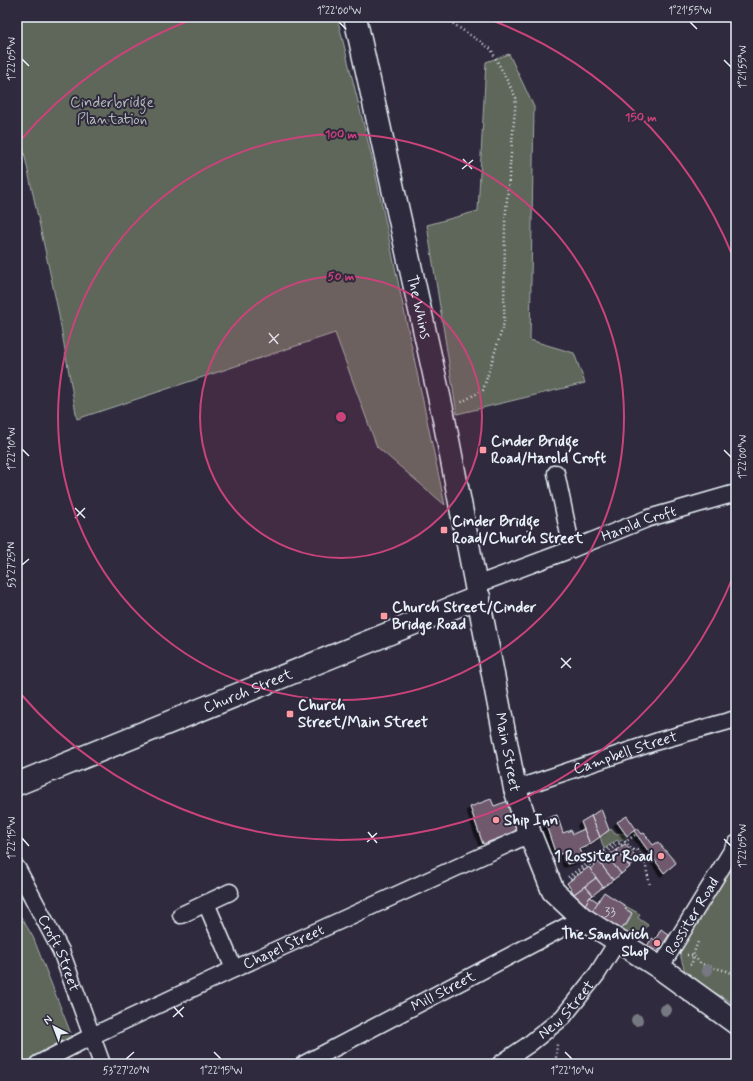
<svg xmlns="http://www.w3.org/2000/svg" width="753" height="1081" font-family="Mynerve,sans-serif">
	<defs>
		<filter id="shadow"><feDropShadow dx="-3.5" dy="3.5" stdDeviation="0" flood-color="#0009"/></filter>
	</defs>
	<rect width="100%" height="100%" fill="#2f2a3d"/>
	<filter id="ink" filterUnits="userSpaceOnUse"><feTurbulence type="fractalNoise" baseFrequency=".025" numOctaves="2"/><feDisplacementMap in="SourceGraphic" scale="8" xChannelSelector="R" yChannelSelector="G"/><feConvolveMatrix kernelMatrix="1 2 1 2 8 2 1 2 1" color-interpolation-filters="sRGB"/></filter>
	<g filter="url(#ink)">
		<!-- green -->
		<g fill="#5f665a" stroke="#a4aca9">
			<polygon points="17,17 337,17 373,162 432,444 445,505 377,447 335,333 77,419 58,310 17,120"/>
			<polygon points="509,54 534,107 530,340 574,353 585,383 457,414 427,225 478,211 486,62"/>
			<polygon points="611,829 615,834 625,833 627,836 619,842 617,840 604,849 600,837"/>
			<polygon points="736,854 736,1005 686,976 678,947"/>
			<polygon points="627,907 640,914 638,918 648,925 635,942 621,930 624,925 626,925 630,919 629,917 631,913 625,909"/>
			<polygon points="17,910 33,937 73,1039 24,1064 17,1064"/>
		</g>
		<!-- building -->
		<g fill="#70596d" stroke="#e8f1f8" filter="url(#shadow)">
			<polygon points="491,799 494,806 508,801 519,831 483,844 470,807"/>
			<polygon points="601,809 609,830 600,837 591,816"/>
			<polygon points="557,815 563,833 571,830 573,834 584,829 590,844 586,847 580,849 584,859 567,864 563,853 556,855 544,819"/>
			<polygon points="591,816 600,837 590,844 581,822"/>
			<polygon points="627,816 636,829 627,836 617,822"/>
			<polygon points="637,828 642,834 644,833 653,845 658,842 676,863 664,873 634,831"/>
			<polygon points="625,844 638,860 630,867 616,850"/>
			<polygon points="616,850 630,867 621,874 607,856"/>
			<polygon points="607,856 621,874 613,880 599,862"/>
			<polygon points="599,862 613,880 603,887 590,869"/>
			<polygon points="589,867 596,878 574,894 567,883"/>
			<polygon points="596,878 603,887 593,895 585,886"/>
			<polygon points="585,886 593,895 590,897 583,908 574,894"/>
			<polygon points="604,892 627,907 625,909 632,913 626,925 624,925 621,930 590,914"/>
			<polygon points="590,897 598,902 590,914 583,908"/>
			<polygon points="661,929 669,935 657,953 647,946 652,938 655,940"/>
		</g>
		<g fill="none" stroke-linecap="round" stroke-linejoin="round">
			<!-- street casing -->
			<g stroke="#e8f1f8" stroke-width="19">
				<g id="street">
					<polyline points="556,473 572,549"/>
					<path id="s1" d="M 476,585 L 572,549 L 649,518 L 736,493"/>
					<path id="s2" d="M 515,789 L 658,741 L 736,719"/>
					<path id="s3" d="M 17,868 L 61,951 L 102,1064"/>
					<polyline points="206,903 234,969"/>
					<polyline points="181,915 230,892"/>
					<path id="s4" d="M 660,968 L 736,844"/>
					<path id="s5" d="M 38,1064 L 92,1036 L 234,969 L 530,834"/>
					<path id="s6" d="M 304,1064 L 582,918"/>
					<path id="s7" d="M 500,1064 L 528,1045 L 563,1017 L 597,974 L 617,942"/>
				</g>
			</g>
			<!-- secondary casing -->
			<g stroke="#e8f1f8" stroke-width="25">
				<g id="secondary">
					<path id="s8" d="M 355,17 L 443,414 L 515,789 L 530,834 L 553,891 L 582,918 L 660,968 L 736,1023"/>
					<path id="s9" d="M 17,784 L 479,597"/>
				</g>
			</g>
			<!-- path -->
			<g stroke="#e8f1f8" stroke-width="2.5" stroke-dasharray="1 3" stroke-linecap="butt">
				<polyline points="443,17 491,49 516,98 505,222 504,323 483,390 460,403"/>
				<polyline points="625,841 633,850 637,850 644,859 650,885"/>
				<polyline points="568,877 615,843"/>
				<polyline points="570,879 620,843 621,845 635,835"/>
				<polyline points="687,955 693,955 701,964 727,971 736,975"/>
				<polyline points="690,965 692,964 693,955 698,942"/>
				<polyline points="551,1064 556,1057 557,1044"/>
			</g>
			<!-- street -->
			<use href="#street" stroke="#2f2a3d" stroke-width="16"/>
			<!-- secondary -->
			<use href="#secondary" stroke="#2f2a3d" stroke-width="22"/>
		</g>
		<!-- trees -->
		<g fill="#767981">
			<circle cx="707" cy="970" r="6"/>
			<circle cx="666" cy="1010" r="6"/>
			<circle cx="637" cy="1020" r="6"/>
		</g>
	</g>
	<!-- ticks -->
	<path fill="none" stroke="#e8f1f8" stroke-width="1.5" d="M 339,22 L 346,29M 690,22 L 697,29M 22,59 L 29,66M 724,60 L 731,67M 463,159 L 472,169M 462,169 L 473,160M 269,333 L 278,344M 269,343 L 279,334M 22,449 L 29,456M 724,450 L 731,457M 75,508 L 85,518M 75,518 L 85,508M 22,565 L 29,559M 561,658 L 571,668M 561,668 L 571,658M 368,832 L 377,843M 22,838 L 29,846M 724,839 L 731,846M 367,842 L 377,833M 174,1007 L 183,1017M 173,1017 L 184,1007M 214,1052 L 221,1059M 565,1052 L 572,1059M 126,1059 L 134,1052"/>
	<!-- distance rings -->
	<circle cx="341" cy="417" r="141" fill="#ca437a" fill-opacity=".12"/>
	<g fill="none" stroke="#ca437a" stroke-width="2">
		<circle cx="341" cy="417" r="141"/>
		<circle cx="341" cy="417" r="283"/>
		<path d="M735 572A424 424 0 0 1 19 692M19 142A424 424 0 0 1 199 17M483 17A424 424 0 0 1 735 262"/>
	</g>
	<!-- markers -->
	<g fill="#ff9aa2" stroke="#2f2a3d" stroke-width="1.5">
		<rect x="479" y="446" width="8" height="8" rx="2"/>
		<rect x="440" y="526" width="8" height="8" rx="2"/>
		<rect x="380" y="612" width="8" height="8" rx="2"/>
		<rect x="286" y="710" width="8" height="8" rx="2"/>
		<circle cx="496" cy="820" r="4"/>
		<circle cx="661" cy="856" r="4"/>
		<circle cx="657" cy="943" r="4"/>
	</g>
	<g text-anchor="middle" stroke-width="4" stroke-linejoin="round" paint-order="stroke">
		<!-- number labels -->
		<g font-size="13" fill="#cacbd5">
			<text x="610" y="916">33</text>
		</g>
		<!-- park labels -->
		<g font-size="15" fill="#b1b9b9" stroke="#2f2a3d">
			<text x="112" y="107">Cinderbridge<tspan x="112" dy="17">Plantation</tspan></text>
		</g>
		<!-- street labels -->
		<g font-size="15" fill="#e8f1f8" stroke="#2f2a3d">
			<text dy="5" stroke="none"><textPath href="#s8" startOffset="297">The Whins</textPath></text>
			<text dy="5" stroke="none"><textPath href="#s1" startOffset="174">Harold Croft</textPath></text>
			<text dy="5" stroke="none"><textPath href="#s9" startOffset="249">Church Street</textPath></text>
			<text dy="5" stroke="none"><textPath href="#s8" startOffset="751">Main Street</textPath></text>
			<text dy="5" stroke="none"><textPath href="#s2" startOffset="116">Campbell Street</textPath></text>
			<text dy="5" stroke="none"><textPath href="#s4" startOffset="61">Rossiter Road</textPath></text>
			<text dy="5" stroke="none"><textPath href="#s5" startOffset="272">Chapel Street</textPath></text>
			<text dy="5" stroke="none"><textPath href="#s3" startOffset="95">Croft Street</textPath></text>
			<text dy="5" stroke="none"><textPath href="#s6" startOffset="157">Mill Street</textPath></text>
			<text dy="5" stroke="none"><textPath href="#s7" startOffset="86">New Street</textPath></text>
		</g>
		<!-- poi labels -->
		<g font-size="15" font-weight="bold" fill="#e8f1f8" stroke="#2f2a3d" text-anchor="start">
			<text x="491" y="446">Cinder Bridge<tspan x="491" dy="17">Road/Harold Croft</tspan></text>
			<text x="452" y="526">Cinder Bridge<tspan x="452" dy="17">Road/Church Street</tspan></text>
			<text x="392" y="612">Church Street/Cinder<tspan x="392" dy="17">Bridge Road</tspan></text>
			<text x="298" y="710">Church<tspan x="298" dy="17">Street/Main Street</tspan></text>
			<text x="504" y="825">Ship Inn</text>
			<text x="653" y="861" text-anchor="end">1 Rossiter Road</text>
			<text x="649" y="939" text-anchor="end">The Sandwich<tspan x="649" dy="17">Shop</tspan></text>
		</g>
	</g>
	<circle cx="341" cy="417" r="6" fill="#ca437a" stroke="#2f2a3d" stroke-width="2"/>
	<g font-size="12" text-anchor="middle" font-weight="bold" fill="#ca437a" stroke="#2f2a3d" stroke-width="4" stroke-linejoin="round" paint-order="stroke">
		<text x="641" y="121">150 m</text>
		<text x="341" y="138">100 m</text>
		<text x="341" y="280">50 m</text>
	</g>
	<!-- margin -->
	<rect width="753" height="1081" fill="none" stroke="#2f2a3d" stroke-width="44"/>
	<!-- north arrow -->
	<g transform="translate(54 1027) rotate(318)" stroke="#2f2a3d" stroke-width="3" paint-order="stroke">
	<path d="M0-3L7 15L0 10L-7 15Z" fill="#e8f1f8"/>
	<text y="-6" font-size="11" font-weight="bold" text-anchor="middle" fill="#e8f1f8">N</text>
	</g>
	<rect x="22" y="22" width="709" height="1037" fill="none" stroke="#e8f1f8" stroke-width="1.5"/>
	<g font-size="10" text-anchor="middle" fill="#e8f1f8">
		<text x="339" y="14">1°22'00"W</text>
		<text x="690" y="14">1°21'55"W</text>
		<text transform="translate(11 59) rotate(-90)" y="4">1°22'05"W</text>
		<text transform="translate(742 67) rotate(-90)" y="4">1°21'55"W</text>
		<text transform="translate(11 449) rotate(-90)" y="4">1°22'10"W</text>
		<text transform="translate(742 457) rotate(-90)" y="4">1°22'00"W</text>
		<text transform="translate(11 565) rotate(-90)" y="4">53°27'25"N</text>
		<text transform="translate(11 838) rotate(-90)" y="4">1°22'15"W</text>
		<text transform="translate(742 846) rotate(-90)" y="4">1°22'05"W</text>
		<text x="126" y="1074">53°27'20"N</text>
		<text x="221" y="1074">1°22'15"W</text>
		<text x="572" y="1074">1°22'10"W</text>
	</g>
</svg>
